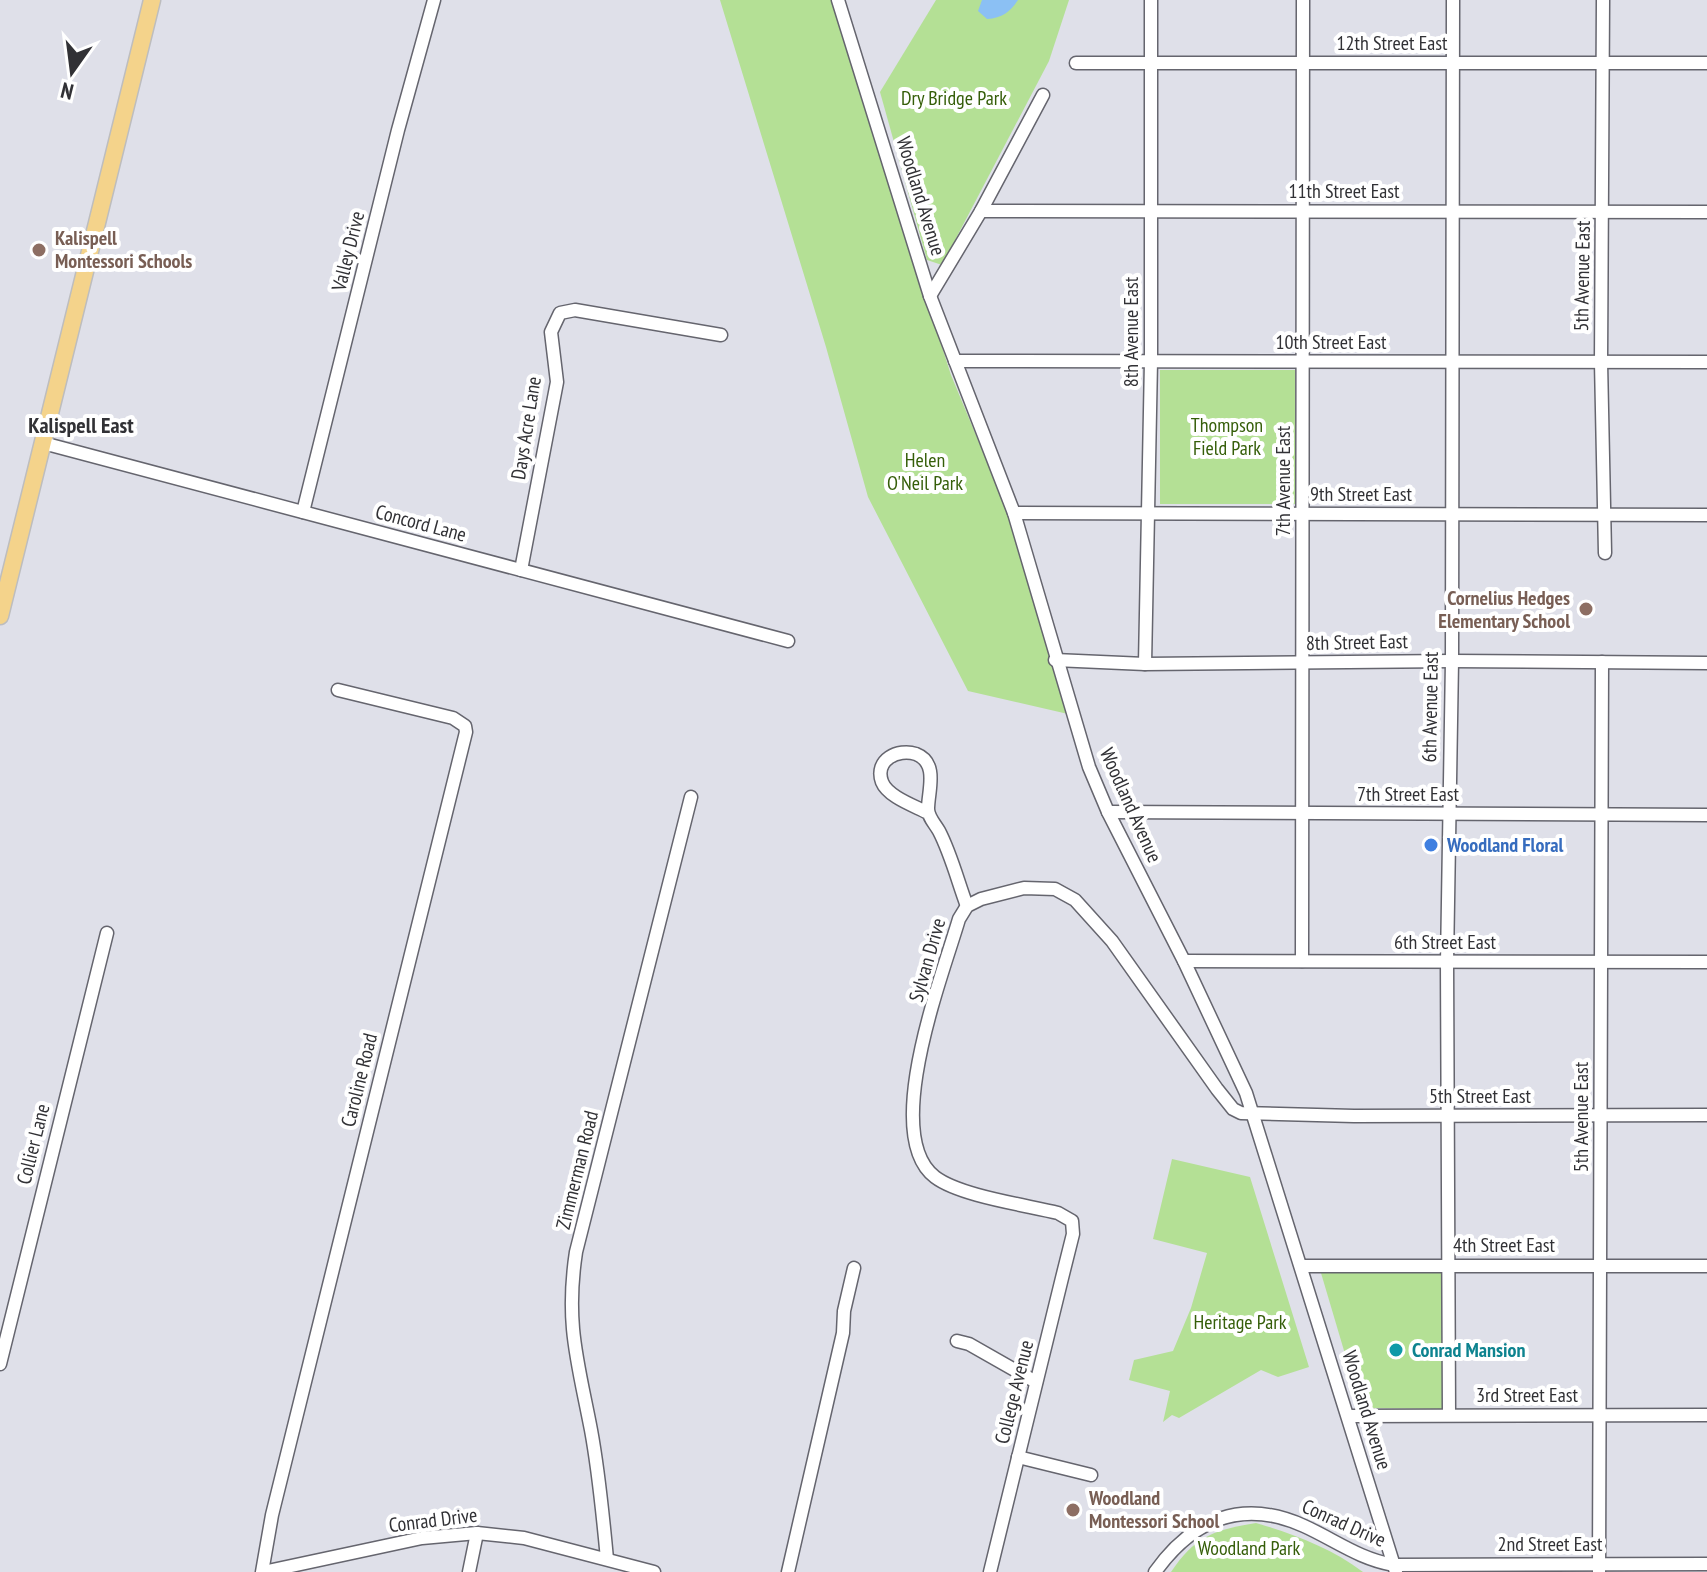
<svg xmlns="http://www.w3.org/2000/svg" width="1707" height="1572" font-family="'PT Sans Narrow',sans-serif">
	<rect width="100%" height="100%" fill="#dfe0e9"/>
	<!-- green -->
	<g fill="#b4e095">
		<polygon points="720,0 831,0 951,375 1007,510 1068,714 968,691 868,497 826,347"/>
		<polygon points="936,0 1069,0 1049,61 942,265 927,260 880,92"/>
		<rect x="1160" y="370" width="135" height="134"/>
		<polygon points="1172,1159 1250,1177 1309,1367 1278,1377 1261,1370 1179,1418 1172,1415 1163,1422 1170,1391 1129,1380 1134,1360 1173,1351 1191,1308 1207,1253 1153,1239"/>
		<polygon points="1321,1273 1445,1273 1445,1409 1361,1408"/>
		<path d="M 1256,1523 C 1294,1534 1331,1548 1363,1572 L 1171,1572 C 1195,1536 1214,1530 1256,1523 Z"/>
	</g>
	<!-- water -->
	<path fill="#8bc0f4" d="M 982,0 L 1018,0 C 1010,12 1002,18 987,19 L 978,11 Z"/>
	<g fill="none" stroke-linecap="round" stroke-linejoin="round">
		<!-- minor casing -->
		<g stroke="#65656e" stroke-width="15">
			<g id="minor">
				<polyline points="838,0 930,296 1014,513 1089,767 1108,812 1184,961 1246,1093 1396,1572"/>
				<polyline points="1603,0 1601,362 1605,553"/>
				<polyline points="1076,63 1707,63"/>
				<polyline points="981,211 1707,212"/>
				<polyline points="930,296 981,211 1043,95"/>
				<polyline points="955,361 1707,362"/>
				<polyline points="43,443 788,641"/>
				<polyline points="303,512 398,130 434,0"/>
				<polyline points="1014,513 1707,515"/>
				<polyline points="521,570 557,382 551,332 560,313 575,310 721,335"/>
				<polyline points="1055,660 1145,664 1452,661 1707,663"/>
				<polyline points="1145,664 1151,361 1151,0"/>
				<polyline points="1108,812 1707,815"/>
				<path d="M 928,813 C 915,806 888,797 882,782 C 874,760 898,748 916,754 C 939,763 928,791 928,809 C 928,817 935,824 939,831 C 951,854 958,882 967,906"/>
				<polyline points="1184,961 1707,962"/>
				<polyline points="1302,961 1303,0"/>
				<polyline points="1302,1266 1707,1266"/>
				<polyline points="957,1341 969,1344 1036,1382"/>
				<polyline points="0,1364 107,933"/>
				<polyline points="1449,1415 1447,962 1452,661 1453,0"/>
				<polyline points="1348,1416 1707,1415"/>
				<polyline points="1018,1457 1091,1475"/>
				<path d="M 607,1559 C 603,1516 599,1473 591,1430 C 578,1362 565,1324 576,1252 L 691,797"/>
				<polyline points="262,1572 272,1515 466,732 465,726 453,718 338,690"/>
				<polyline points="263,1572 422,1538 477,1533 524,1538 654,1572"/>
				<polyline points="469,1572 477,1533"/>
				<polyline points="788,1572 843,1333 844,1311 854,1268"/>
				<path d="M 990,1572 L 1062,1278 L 1073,1234 L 1072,1221 L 1058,1213 C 1026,1205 960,1196 935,1177 C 880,1135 943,974 959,919 L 967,906 L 981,899 L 1024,888 L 1055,889 L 1075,900 L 1112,941 L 1217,1089 L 1233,1109 L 1241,1113 L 1354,1116 L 1707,1115"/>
				<path d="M 1155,1572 C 1193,1519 1242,1498 1304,1526 C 1335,1540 1359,1559 1394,1565 L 1707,1564"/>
				<polyline points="1599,1572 1602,662"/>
			</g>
		</g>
		<!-- major casing -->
		<g stroke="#bdbdbe" stroke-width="19">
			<polyline id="major" points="0,616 152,0"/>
		</g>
		<!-- minor -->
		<use href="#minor" stroke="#fff" stroke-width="12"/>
		<!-- major -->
		<use href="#major" stroke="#f4d38b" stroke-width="16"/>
	</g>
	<!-- markers -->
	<g fill="#8d6e63" stroke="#fff" stroke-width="3">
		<circle cx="39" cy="250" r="8"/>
		<circle cx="1586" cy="609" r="8"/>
		<circle cx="1073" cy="1510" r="8"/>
	</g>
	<circle fill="#3f7fe0" stroke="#fff" stroke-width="3" cx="1431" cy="845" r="8"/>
	<circle fill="#0f9aa8" stroke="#fff" stroke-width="3" cx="1396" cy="1350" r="8"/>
	<g text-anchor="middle" stroke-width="8" stroke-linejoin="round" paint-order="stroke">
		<!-- street labels -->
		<g font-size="20" fill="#313135" stroke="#fff">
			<text x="1392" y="50">12th Street East</text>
			<text x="1344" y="198">11th Street East</text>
			<text transform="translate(921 196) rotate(73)" y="7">Woodland Avenue</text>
			<text transform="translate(348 251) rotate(-76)" y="7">Valley Drive</text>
			<text transform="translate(1582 276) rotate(-89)" y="7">5th Avenue East</text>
			<text transform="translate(1131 332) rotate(-90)" y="7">8th Avenue East</text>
			<text x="1331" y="349">10th Street East</text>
			<text transform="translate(526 428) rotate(-81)" y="7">Days Acre Lane</text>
			<text transform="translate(1283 481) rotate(-90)" y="7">7th Avenue East</text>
			<text x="1361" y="501">9th Street East</text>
			<text transform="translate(421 523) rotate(15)" y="7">Concord Lane</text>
			<text transform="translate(1357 642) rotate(-1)" y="7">8th Street East</text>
			<text transform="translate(1430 707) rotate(-89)" y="7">6th Avenue East</text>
			<text x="1408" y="801">7th Street East</text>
			<text transform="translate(1131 805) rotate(66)" y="7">Woodland Avenue</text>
			<text x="1445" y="949">6th Street East</text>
			<text transform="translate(927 960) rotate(-74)" y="7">Sylvan Drive</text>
			<text transform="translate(359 1080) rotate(-76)" y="7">Caroline Road</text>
			<text x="1480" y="1103">5th Street East</text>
			<text transform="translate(1581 1117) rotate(-90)" y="7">5th Avenue East</text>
			<text transform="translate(33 1144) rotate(-76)" y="7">Collier Lane</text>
			<text transform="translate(577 1170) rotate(-76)" y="7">Zimmerman Road</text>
			<text x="1504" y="1252">4th Street East</text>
			<text transform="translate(1014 1392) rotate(-76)" y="7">College Avenue</text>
			<text x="1527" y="1402">3rd Street East</text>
			<text transform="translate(1367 1410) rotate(73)" y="7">Woodland Avenue</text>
			<text transform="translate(433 1520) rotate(-7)" y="7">Conrad Drive</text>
			<text transform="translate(1344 1523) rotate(24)" y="7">Conrad Drive</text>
			<text x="1550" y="1551">2nd Street East</text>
		</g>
		<!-- park labels -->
		<g font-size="20" fill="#355e09" stroke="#fff">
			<text x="954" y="105">Dry Bridge Park</text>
			<text x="1227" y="432">Thompson<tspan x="1227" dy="23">Field Park</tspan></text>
			<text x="925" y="467">Helen<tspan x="925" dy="23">O'Neil Park</tspan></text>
			<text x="1240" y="1329">Heritage Park</text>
			<text x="1249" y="1555">Woodland Park</text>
		</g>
		<!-- education labels -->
		<g font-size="20" font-weight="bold" fill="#785e54" stroke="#fff" text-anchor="start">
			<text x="55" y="245">Kalispell<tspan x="55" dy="23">Montessori Schools</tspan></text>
			<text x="1570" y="605" text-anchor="end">Cornelius Hedges<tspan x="1570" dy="23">Elementary School</tspan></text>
			<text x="1089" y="1505">Woodland<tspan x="1089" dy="23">Montessori School</tspan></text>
		</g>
		<!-- shop labels -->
		<g font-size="20" font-weight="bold" fill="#366cbe" stroke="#fff" text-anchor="start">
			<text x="1447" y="852">Woodland Floral</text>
		</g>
		<!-- culture labels -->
		<g font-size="20" font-weight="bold" fill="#0d838f" stroke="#fff" text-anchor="start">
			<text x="1412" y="1357">Conrad Mansion</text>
		</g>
		<!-- neighbourhood labels -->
		<g font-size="22" font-weight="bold" fill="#313135" stroke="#fff">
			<text x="81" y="433">Kalispell East</text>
		</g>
	</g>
	<!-- north arrow -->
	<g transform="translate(72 72) rotate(194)" stroke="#ffffff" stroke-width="6" paint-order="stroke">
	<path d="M0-6L14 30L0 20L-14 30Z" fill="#313135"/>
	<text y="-12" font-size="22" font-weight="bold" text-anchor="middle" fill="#313135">N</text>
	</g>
</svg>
